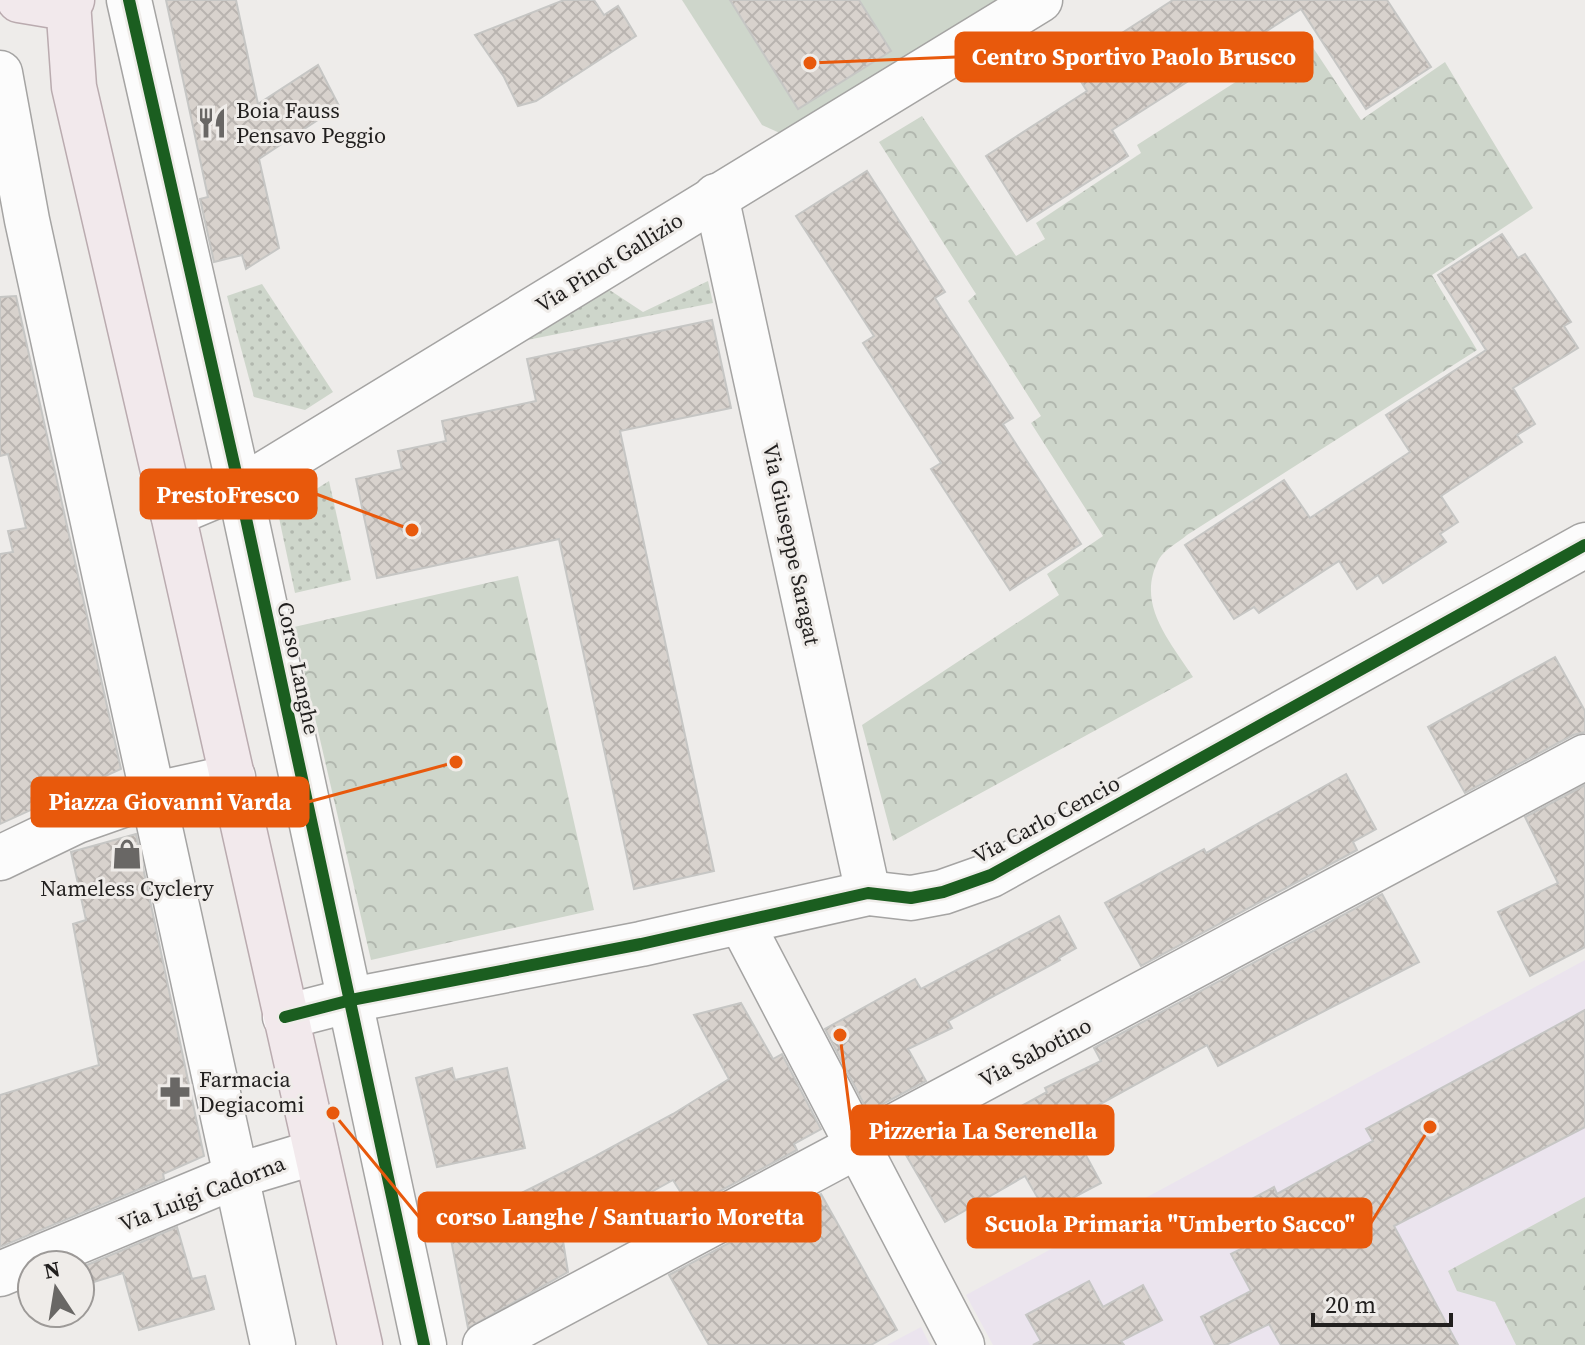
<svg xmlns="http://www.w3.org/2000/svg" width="1585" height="1345" font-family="'Source Serif 4',serif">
	<defs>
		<pattern id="grass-dots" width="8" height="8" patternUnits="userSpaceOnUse" patternTransform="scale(2)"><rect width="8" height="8" fill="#ced6cb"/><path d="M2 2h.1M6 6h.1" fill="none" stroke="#b1b7ae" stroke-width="1.8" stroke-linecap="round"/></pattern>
		<pattern id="park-crowns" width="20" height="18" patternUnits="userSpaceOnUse" patternTransform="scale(2)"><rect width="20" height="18" fill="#ced6cb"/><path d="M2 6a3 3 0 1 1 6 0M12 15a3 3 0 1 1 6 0" fill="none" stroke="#b1b7ae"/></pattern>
		<pattern id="building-cross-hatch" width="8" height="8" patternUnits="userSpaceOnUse" patternTransform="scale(2)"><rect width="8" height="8" fill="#d8d2cd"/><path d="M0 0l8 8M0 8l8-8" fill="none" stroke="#b9b4b0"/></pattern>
	</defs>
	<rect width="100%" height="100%" fill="#eeecea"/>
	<!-- education -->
	<g fill="#ebe4ee">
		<polygon points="1585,960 1585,1345 993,1345 966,1295"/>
		<polygon points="921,1327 930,1345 887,1345"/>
	</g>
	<!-- grass -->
	<g fill="url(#grass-dots)">
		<polygon points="708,281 713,303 517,342 608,289 643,312"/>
		<polygon points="262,284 333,392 305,410 254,397 227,296"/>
		<polygon points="329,481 351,580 295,593 278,513"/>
	</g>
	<!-- park -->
	<g fill="url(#park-crowns)">
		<path d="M 1306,37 L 1361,120 L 1445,62 L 1533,208 L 1432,275 L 1477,350 L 1187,535 C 1179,542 1164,550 1159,559 C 1135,604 1170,641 1193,677 L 893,841 L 862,725 L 1059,595 L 1047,574 L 1103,536 L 1031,423 L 1041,416 L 968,301 L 976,294 L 879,142 L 922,116 L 1016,256 L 1045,239 L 1036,223 L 1141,153 L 1137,145 Z"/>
		<polygon points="518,576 594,910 371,960 294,627"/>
		<polygon points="1585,1197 1585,1345 1516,1345 1495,1302 1457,1291 1448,1271"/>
	</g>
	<!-- pitch -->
	<polygon fill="#ced6cb" points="682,0 999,0 782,134 762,125"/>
	<!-- building -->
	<g fill="url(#building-cross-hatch)" stroke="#c6c6c4" stroke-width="2">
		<polygon points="166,0 236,0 258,104 318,65 339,106 259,159 279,248 246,269 242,255 214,262 200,199 208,197"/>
		<polygon points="564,0 594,0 604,15 618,6 636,36 536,101 518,106 504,77 475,35"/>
		<polygon points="730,0 859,0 891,51 798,109"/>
		<polygon points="1173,0 1387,0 1431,67 1366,109 1301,9 1112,130 1128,156 1027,221 986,156 1087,91 1071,66"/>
		<polygon points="867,171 945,292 935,298 1013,418 1003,424 1081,544 1010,590 931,469 941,463 863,343 874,336 796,216"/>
		<polygon points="1502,234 1518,258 1525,254 1571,322 1564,326 1578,348 1513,388 1535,424 1517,435 1522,442 1441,496 1458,522 1440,534 1446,542 1383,583 1378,575 1357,589 1339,561 1259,613 1254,607 1234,619 1185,545 1284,480 1310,518 1410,452 1386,415 1486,350 1438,275"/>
		<polygon points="16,296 121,769 0,824 0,554 13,552 8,531 26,528 8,454 0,456 0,297"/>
		<polygon points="712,320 731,408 620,431 714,871 634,889 559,539 377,578 356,479 402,469 398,451 446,441 442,421 536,401 527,359"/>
		<polygon points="1555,657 1585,711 1585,732 1573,735 1465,793 1428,727"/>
		<polygon points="1346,774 1376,829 1353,842 1357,850 1141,966 1105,903 1204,849 1206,853"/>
		<polygon points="1585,785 1585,947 1530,976 1498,912 1558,883 1525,817"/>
		<polygon points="136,834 204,1156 163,1174 164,1179 0,1247 0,1095 99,1065 73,924 86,920 71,852"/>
		<polygon points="1382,894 1419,962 1218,1066 1207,1045 1084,1113 1100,1141 1083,1150 1101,1183 1046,1212 1025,1176 945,1222 903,1150 956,1122 974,1132 1047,1092 1045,1088 1101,1061 1094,1048"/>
		<polygon points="1059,916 1076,948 1059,958 1060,960 948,1021 952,1028 908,1049 926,1081 868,1112 825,1029 915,979 921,989"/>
		<polygon points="741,1003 773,1059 782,1054 821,1129 794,1144 797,1150 690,1207 673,1180 563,1241 568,1272 468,1328 449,1229 592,1158 673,1114 729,1079 694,1015"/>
		<polygon points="1585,1010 1585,1127 1394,1226 1458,1345 1281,1345 1269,1324 1226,1345 1215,1345 1201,1317 1251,1291 1231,1254 1243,1248 1224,1214 1274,1187 1277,1194 1373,1141 1366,1129"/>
		<polygon points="452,1068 455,1080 507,1068 525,1148 437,1167 416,1078"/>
		<polygon points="821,1194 897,1330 871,1345 709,1345 669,1275"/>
		<polygon points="177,1227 192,1279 205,1276 214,1309 139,1330 123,1273 81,1286 80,1268"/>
		<polygon points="1089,1281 1103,1307 1143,1285 1162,1320 1121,1341 1124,1345 1033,1345 1041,1341 1026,1315"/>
	</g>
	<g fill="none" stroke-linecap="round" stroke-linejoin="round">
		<!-- minor casing -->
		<g stroke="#a5a4a3" stroke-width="47">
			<g id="minor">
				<polyline points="129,0 239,486 424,1345"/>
				<polyline points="0,73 27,220 273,1345"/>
				<polyline points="716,196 868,893"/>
				<polyline points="173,514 254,480 1040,0"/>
				<polyline points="0,858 77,821 151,795 233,777"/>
				<polyline points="741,922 962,1345"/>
				<polyline points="285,1017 351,1000 641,944 868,893 911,898 943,892 991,875 1585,545"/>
				<polyline points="0,1274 236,1176 316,1152"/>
				<polyline points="485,1345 1585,757"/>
			</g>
		</g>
		<!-- major casing -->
		<g stroke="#baabaf" stroke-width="47">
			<g id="major">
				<polyline points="19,0 49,5 72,0"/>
				<polyline points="68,2 74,87 173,514 360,1345"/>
			</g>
		</g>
		<!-- minor -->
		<use href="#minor" stroke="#fcfcfc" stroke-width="44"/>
		<!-- major -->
		<use href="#major" stroke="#f2e9ec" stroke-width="44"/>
		<!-- cycleway casing -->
		<g stroke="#efece9" stroke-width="17">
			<g id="cycleway">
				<polyline points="129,0 239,486 424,1345"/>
				<polyline points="285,1017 351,1000 641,944 868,893 911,898 943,892 991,875 1585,545"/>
			</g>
		</g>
		<!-- cycleway -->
		<use href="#cycleway" stroke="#1b5e20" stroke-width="12"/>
	</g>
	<!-- icons -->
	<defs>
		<g id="restaurant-bare" transform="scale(2.4)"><path d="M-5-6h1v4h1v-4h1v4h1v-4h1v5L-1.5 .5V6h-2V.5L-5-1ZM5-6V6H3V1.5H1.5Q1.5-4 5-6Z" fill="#696765" stroke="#efece9" stroke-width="2.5" paint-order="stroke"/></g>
		<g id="shop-bare" transform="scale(2.4)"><path d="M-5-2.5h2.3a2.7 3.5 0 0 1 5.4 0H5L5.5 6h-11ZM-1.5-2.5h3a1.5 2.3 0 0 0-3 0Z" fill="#696765" stroke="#efece9" stroke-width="2.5" paint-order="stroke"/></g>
		<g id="pharmacy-bare" transform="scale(2.4)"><path d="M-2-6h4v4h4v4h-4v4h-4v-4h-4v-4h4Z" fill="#696765" stroke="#efece9" stroke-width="2.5" paint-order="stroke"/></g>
	</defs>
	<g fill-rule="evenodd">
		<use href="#restaurant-bare" x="212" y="123"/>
		<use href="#shop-bare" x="127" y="854"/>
		<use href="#pharmacy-bare" x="175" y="1092"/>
	</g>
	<g text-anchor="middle" stroke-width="6" stroke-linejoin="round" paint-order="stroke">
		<!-- poi labels -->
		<g font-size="22" fill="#211f1e" stroke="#efece9" text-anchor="start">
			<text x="236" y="118">Boia Fauss<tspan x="236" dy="25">Pensavo Peggio</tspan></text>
			<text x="127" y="896" text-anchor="middle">Nameless Cyclery</text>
			<text x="199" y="1087">Farmacia<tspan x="199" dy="25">Degiacomi</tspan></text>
		</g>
		<!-- street labels -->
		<g font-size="22" fill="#211f1e" stroke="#efece9">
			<text transform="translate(609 262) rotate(-32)" y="8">Via Pinot Gallizio</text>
			<text transform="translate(792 544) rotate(78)" y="8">Via Giuseppe Saragat</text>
			<text transform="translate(299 668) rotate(78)" y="8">Corso Langhe</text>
			<text transform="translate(1046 819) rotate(-28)" y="8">Via Carlo Cencio</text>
			<text transform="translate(1035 1052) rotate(-28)" y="8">Via Sabotino</text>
			<text transform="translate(202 1193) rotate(-21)" y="8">Via Luigi Cadorna</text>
		</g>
	</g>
	<!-- callouts -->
	<path fill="none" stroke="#e8590c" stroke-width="3" d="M810 63L956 57M412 530L316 494M456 762L308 802M840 1035L852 1130M333 1113L419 1217M1430 1127L1371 1223"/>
	<g fill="#e8590c" stroke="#efece9" stroke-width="3">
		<circle cx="810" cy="63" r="8"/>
		<circle cx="412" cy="530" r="8"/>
		<circle cx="456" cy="762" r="8"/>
		<circle cx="840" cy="1035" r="8"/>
		<circle cx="333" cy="1113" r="8"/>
		<circle cx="1430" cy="1127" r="8"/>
	</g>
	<g fill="#e8590c" stroke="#e8590c" stroke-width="3">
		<rect x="956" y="33" width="356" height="48" rx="8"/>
		<rect x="141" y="470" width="175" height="48" rx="8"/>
		<rect x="32" y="778" width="276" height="48" rx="8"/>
		<rect x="852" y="1106" width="261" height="48" rx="8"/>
		<rect x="419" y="1193" width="401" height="48" rx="8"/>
		<rect x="968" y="1199" width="403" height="48" rx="8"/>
	</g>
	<g font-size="24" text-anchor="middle" font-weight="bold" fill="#fff">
		<text x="1134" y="65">Centro Sportivo Paolo Brusco</text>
		<text x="228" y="503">PrestoFresco</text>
		<text x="170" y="810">Piazza Giovanni Varda</text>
		<text x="983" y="1139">Pizzeria La Serenella</text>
		<text x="620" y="1225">corso Langhe / Santuario Moretta</text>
		<text x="1170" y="1232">Scuola Primaria "Umberto Sacco"</text>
	</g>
	<!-- north arrow -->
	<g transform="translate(56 1289) rotate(348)"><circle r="38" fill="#efece9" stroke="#9d9a98" stroke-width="2"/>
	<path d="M0-6L14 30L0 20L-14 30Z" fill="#696765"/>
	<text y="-12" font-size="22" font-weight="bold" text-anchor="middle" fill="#211f1e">N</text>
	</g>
	<!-- scale -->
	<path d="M1313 1313v12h138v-12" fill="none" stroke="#211f1e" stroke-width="4"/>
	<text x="1325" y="1313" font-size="24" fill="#211f1e" stroke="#efece9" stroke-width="6" paint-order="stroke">20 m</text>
</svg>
